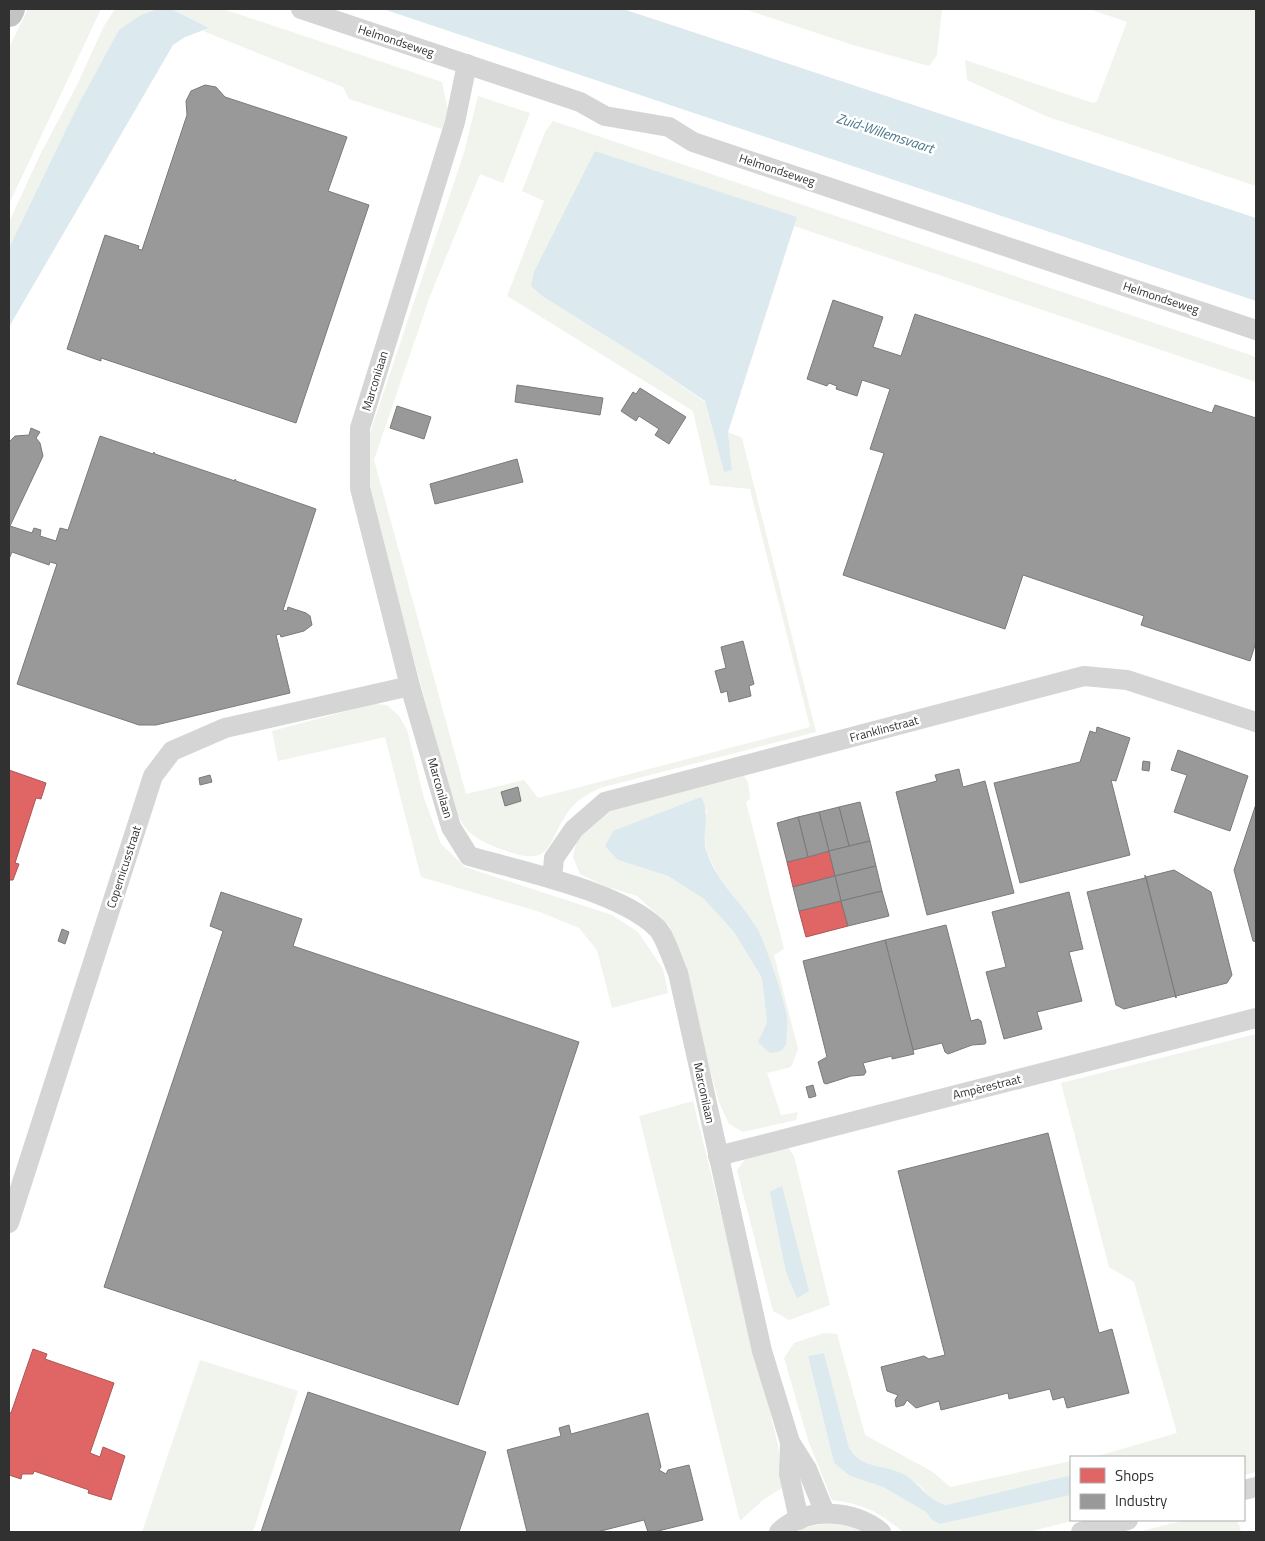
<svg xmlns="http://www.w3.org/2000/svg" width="1265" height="1541" font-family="'Titillium Web',sans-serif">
	<rect width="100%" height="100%" fill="#fff"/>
	<!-- green -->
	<g fill="#f1f3ed" fill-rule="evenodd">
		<polygon points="28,9 101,9 9,204 9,48"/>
		<polygon points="115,9 157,9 141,15 75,111 9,248 9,222 40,155 77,85 104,26"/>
		<polygon points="171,9 223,9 442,82 448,112 442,129 349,99 343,87 203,31 209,28"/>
		<polygon points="744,9 942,9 937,55 929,66 853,45"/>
		<polygon points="1089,9 1256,9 1256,186 1048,117 967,80 965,60 1093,103 1097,101 1127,22"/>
		<path d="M 478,96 L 530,113 L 503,183 L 480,174 L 430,296 L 374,460 L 466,794 L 524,780 L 538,798 L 810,727 L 750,489 L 710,485 L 693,411 L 507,296 L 544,201 L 522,191 L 545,132 L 553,121 L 1256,357 L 1256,382 L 794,226 L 796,217 L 595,151 L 531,286 L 542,296 L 643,359 L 705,402 L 724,472 L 732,469 L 728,432 L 742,438 L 816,732 L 600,788 C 589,793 579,799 571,808 C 544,842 557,871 498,848 C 470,837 462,829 452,801 L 370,495 L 366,445 L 464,153 Z"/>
		<polygon points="373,704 387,705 399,716 407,730 424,798 441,844 465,867 612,915 638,932 663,969 668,993 612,1008 597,950 579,928 540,912 421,877 385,737 278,761 272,731"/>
		<path d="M 744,776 L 748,782 L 750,799 L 746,802 L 784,949 L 774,955 L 798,1049 L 791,1067 L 767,1073 L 781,1115 L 798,1112 L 796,1120 L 743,1132 L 729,1124 L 719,1102 L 669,925 L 637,896 L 605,886 L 580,874 L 573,857 L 576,843 L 597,814 ZM 707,809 L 704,834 L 707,853 L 718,875 L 758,931 L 779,992 L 770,1053 L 762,978 L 734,932 L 704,899 L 668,876 L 618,860 Z"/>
		<polygon points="1256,1034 1256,1472 1244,1475 1244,1457 1094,1457 1177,1433 1134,1282 1109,1267 1061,1083"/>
		<polygon points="693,1101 778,1445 782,1488 763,1500 740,1521 639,1116"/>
		<polygon points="787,1146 794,1156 830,1305 789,1320 773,1311 737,1170 748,1156"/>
		<path d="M 824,1333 L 837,1334 L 865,1435 L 933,1472 L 950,1487 L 1071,1461 L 1071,1476 L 946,1505 C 929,1500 928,1492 915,1482 C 893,1467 865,1471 849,1448 L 824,1353 L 808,1356 L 834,1463 L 850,1476 L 883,1487 L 926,1512 L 932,1520 L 940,1524 L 1071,1495 L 1071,1520 L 1076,1520 L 1028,1532 L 903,1532 C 879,1512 864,1504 832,1500 L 808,1440 L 784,1358 L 794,1343 Z"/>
		<polygon points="200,1360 298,1391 253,1532 142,1532"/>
		<polygon points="1186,1520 1237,1520 1241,1531 1137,1532"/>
		<polygon points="826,1523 849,1525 864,1532 797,1532 803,1528"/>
	</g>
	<!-- water -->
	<g fill="#dce9ee">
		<polygon points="157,9 171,9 209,28 185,37 173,45 9,327 9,248 75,111 119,30 141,15"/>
		<polygon points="383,9 623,9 1256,218 1256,301"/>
		<polygon points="595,151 797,217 728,432 732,470 724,472 705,401 643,359 542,296 531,286 534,272"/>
		<path d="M 701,797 C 712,817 700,833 707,853 C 717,882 743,904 758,930 C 765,943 786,1004 787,1018 C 788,1027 786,1036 786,1045 L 781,1051 L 770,1053 L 758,1042 L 767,1023 L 762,978 L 734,932 L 704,899 L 668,876 L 618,860 L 605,846 L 613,831 Z"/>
		<polygon points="782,1186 809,1291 797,1298 786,1272 770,1192"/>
		<path d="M 824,1353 L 849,1448 C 865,1471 882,1463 903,1474 C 920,1483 927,1500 946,1505 L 1068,1476 L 1071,1476 L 1071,1495 L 940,1524 L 932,1520 L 926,1512 L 883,1487 L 850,1476 L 834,1463 L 808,1356 Z"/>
	</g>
	<!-- shops -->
	<g fill="#e06666" stroke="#ac5656">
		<polygon points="9,770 46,783 41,799 36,798 15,863 19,864 13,880 9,880"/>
		<polygon points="829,851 835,876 793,887 787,862"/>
		<polygon points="841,901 848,926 806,937 799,911"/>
		<polygon points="33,1349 47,1354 45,1359 114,1383 90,1453 100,1457 103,1447 125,1456 111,1500 88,1493 89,1490 34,1471 33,1474 22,1474 21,1479 9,1475 9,1412 11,1413"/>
	</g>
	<!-- industry -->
	<g fill="#999" stroke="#7a7a7a">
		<polygon points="205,85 216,87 225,97 347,137 328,191 369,205 296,423 101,358 101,361 67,349 105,235 139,246 138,249 142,250 187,115 186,101 191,91"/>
		<polygon points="833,300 883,317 873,347 901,356 915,314 1212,413 1215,405 1256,418 1256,642 1250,661 1141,625 1144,616 1023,575 1005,629 843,575 884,453 870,449 890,389 862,380 857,396 836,389 837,386 829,383 827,386 807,379"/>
		<polygon points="517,385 603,398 600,415 515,402"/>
		<polygon points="640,388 686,417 669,444 655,435 659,429 639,416 636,421 621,411 633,392 636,394"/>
		<polygon points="397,406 431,417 424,439 390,428"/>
		<polygon points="31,428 40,432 36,438 40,443 43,456 10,526 32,533 34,528 41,530 40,536 56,541 60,528 68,530 100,436 153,454 154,452 155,454 235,481 235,479 236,481 316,509 283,610 287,611 288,607 306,613 310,616 312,625 304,631 281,637 280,634 276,635 290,693 156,725 139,725 17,684 57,564 50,562 49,565 12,552 9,559 9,442 15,436 29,435"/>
		<polygon points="517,459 523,482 435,504 430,484"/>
		<polygon points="743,641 754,684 749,686 751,696 729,702 727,691 721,693 715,671 726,668 721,647"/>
		<polygon points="1097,727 1130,738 1116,781 1111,780 1130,855 1020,883 994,783 1080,762 1090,731 1096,733"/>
		<polygon points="1178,750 1248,776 1230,831 1174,812 1187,775 1171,770"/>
		<polygon points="1143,761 1150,762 1149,771 1142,770"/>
		<polygon points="959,769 963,787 985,781 1014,893 927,915 896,792 937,781 935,775"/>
		<polygon points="210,775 212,782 200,785 199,778"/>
		<polygon points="518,787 521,801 505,806 501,792"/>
		<polygon points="860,802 870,841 849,846 839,807"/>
		<polygon points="1256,804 1256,942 1253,941 1234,870"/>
		<polygon points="839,807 849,846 829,851 819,812"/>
		<polygon points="819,812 829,851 808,857 798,817"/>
		<polygon points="798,817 808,857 787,862 777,823"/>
		<polygon points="870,841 876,866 835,876 829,851"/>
		<polygon points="876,866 882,891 841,901 835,876"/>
		<polygon points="1174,870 1211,892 1232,975 1227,983 1176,996 1176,998 1146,877"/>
		<polygon points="1145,875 1176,998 1175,996 1124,1009 1116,1005 1087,892 1145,878"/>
		<polygon points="835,876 841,901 799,911 793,887"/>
		<polygon points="882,891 889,916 848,926 841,901"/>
		<polygon points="221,892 302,919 293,946 579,1042 458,1405 104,1287 223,931 210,926"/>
		<polygon points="1069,892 1083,949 1069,952 1082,1001 1037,1012 1042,1029 1004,1039 986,972 1006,967 992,912"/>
		<polygon points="946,925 971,1021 978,1019 981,1021 986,1042 985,1044 972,1045 948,1054 945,1052 942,1043 913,1050 885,940"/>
		<polygon points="62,929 69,932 65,944 58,941"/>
		<polygon points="885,940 914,1054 892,1059 892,1056 863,1063 866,1072 864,1075 851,1076 826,1084 824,1083 818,1062 827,1057 803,961"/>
		<polygon points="813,1085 816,1096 809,1098 806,1087"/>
		<polygon points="1048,1133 1099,1333 1112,1329 1129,1393 1067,1408 1064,1397 1053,1400 1050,1389 1009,1399 1008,1393 941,1410 939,1401 916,1408 907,1400 904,1405 896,1407 895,1400 898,1395 887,1391 881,1367 924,1356 929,1359 945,1355 898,1171"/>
		<polygon points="308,1392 486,1452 459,1532 261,1532"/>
		<polygon points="648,1413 661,1467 659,1470 666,1474 668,1470 689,1465 703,1520 654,1532 648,1532 644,1520 597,1532 527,1532 507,1450 561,1436 559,1428 569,1425 571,1434"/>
	</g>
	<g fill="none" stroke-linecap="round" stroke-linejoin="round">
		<!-- street -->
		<g stroke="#d5d5d5" stroke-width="20">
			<polyline points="301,9 580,102 605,116 669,127 693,142 1256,330"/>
			<path d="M 467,64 L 455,122 L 360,428 L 360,488 L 410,686 L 451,827 L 469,856 C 521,871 619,891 657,928 C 665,936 673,962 678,973 L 762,1351 L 790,1442 L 807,1469 L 825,1513"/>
			<polyline points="552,879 554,858 574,829 605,802 1084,676 1127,680 1256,722"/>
			<polyline points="718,1156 1256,1018"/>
			<polyline points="9,1223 153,776 172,751 225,728 410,686"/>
			<polyline points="790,1442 789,1474 799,1520"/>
			<polyline points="1244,1490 1256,1487"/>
			<path d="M 779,1532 C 806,1506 854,1509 881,1532"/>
			<polyline points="1081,1532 1128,1520"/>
		</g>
		<!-- highway -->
		<polyline stroke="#c3c3c3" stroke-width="28" points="9,13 11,9"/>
	</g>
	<g text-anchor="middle" stroke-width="5" stroke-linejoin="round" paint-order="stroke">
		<!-- street labels -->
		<g font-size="12" fill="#313131" stroke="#fff">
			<text transform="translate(396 41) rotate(18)" y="4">Helmondseweg</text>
			<text transform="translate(777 170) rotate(18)" y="4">Helmondseweg</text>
			<text transform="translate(1161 298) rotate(18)" y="4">Helmondseweg</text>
			<text transform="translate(375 381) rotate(-73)" y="4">Marconilaan</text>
			<text transform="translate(884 729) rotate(-15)" y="4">Franklinstraat</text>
			<text transform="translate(440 788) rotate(74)" y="4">Marconilaan</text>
			<text transform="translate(124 867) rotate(-72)" y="4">Copernicusstraat</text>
			<text transform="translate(987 1087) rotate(-14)" y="4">Ampèrestraat</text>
			<text transform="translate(704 1093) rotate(78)" y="4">Marconilaan</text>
		</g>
		<!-- water labels -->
		<g font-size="14" font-style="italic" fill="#48768a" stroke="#fff">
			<text transform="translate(885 133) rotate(18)" y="5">Zuid-Willemsvaart</text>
		</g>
	</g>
	<!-- border -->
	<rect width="1265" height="1541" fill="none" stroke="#313131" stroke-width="20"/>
	<!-- legend -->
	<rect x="1070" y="1456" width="175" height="65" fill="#ffffff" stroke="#adadad"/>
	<rect x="1080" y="1468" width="25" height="15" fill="#e06666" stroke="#adadad"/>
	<text x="1115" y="1481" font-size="15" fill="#313131">Shops</text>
	<rect x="1080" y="1494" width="25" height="15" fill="#999999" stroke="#adadad"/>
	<text x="1115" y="1506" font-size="15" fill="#313131">Industry</text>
</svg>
